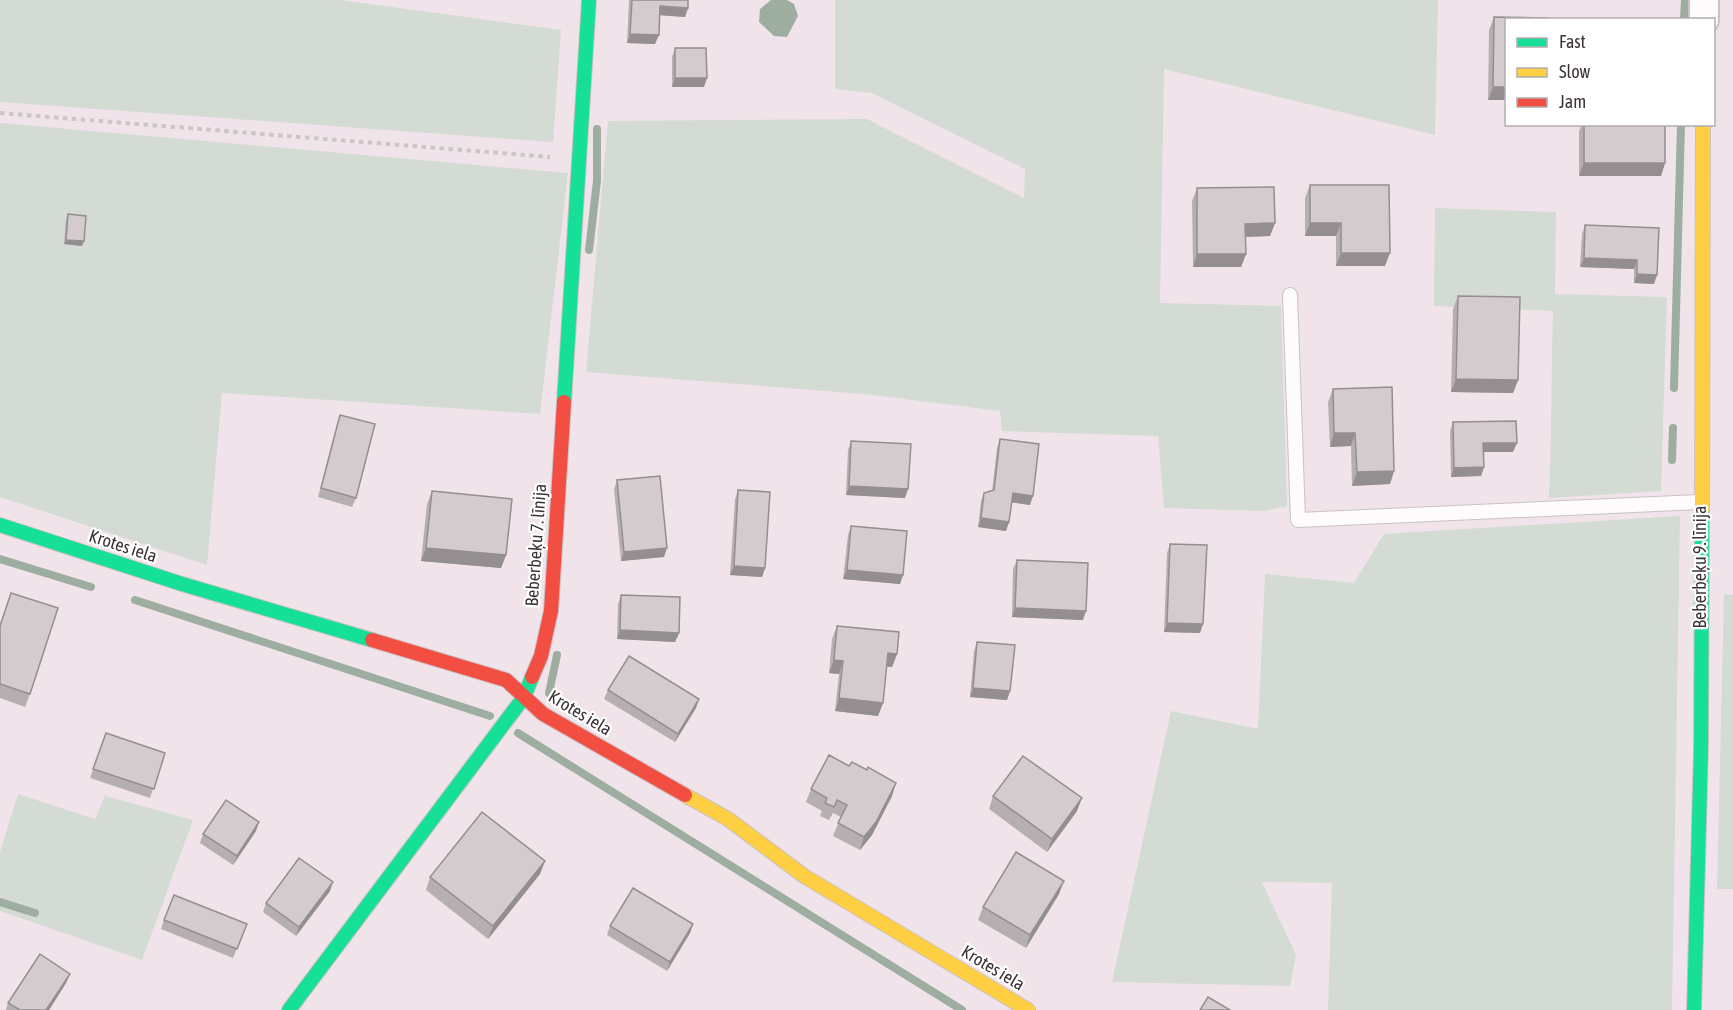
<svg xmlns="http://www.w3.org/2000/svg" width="1733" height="1010" font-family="'Asap Condensed',sans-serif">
	<rect width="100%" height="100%" fill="#f0e4ea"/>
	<!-- green -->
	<g fill="#d4dad4">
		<polygon points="0,0 340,0 561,30 553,142 0,102"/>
		<polygon points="835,0 1438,0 1435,135 1164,69 1160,303 1281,306 1287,506 1265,511 1164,508 1158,436 1002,431 1000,411 864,394 586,372 608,121 867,119 1024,198 1025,169 872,93 835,89"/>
		<polygon points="0,123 568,173 540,414 222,393 207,565 0,497"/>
		<path d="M 1435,208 L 1556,212 L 1555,294 L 1667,297 L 1661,491 L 1549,498 C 1552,435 1551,373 1553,311 L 1434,306 Z"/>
		<polygon points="1680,516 1672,1010 1328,1010 1332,883 1262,882 1296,955 1290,986 1112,982 1171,711 1258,729 1265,574 1354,583 1384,534"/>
		<polygon points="1724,594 1733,595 1733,889 1717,889"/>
		<polygon points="18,794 95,819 105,796 193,820 142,960 0,911 0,852"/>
	</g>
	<!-- water -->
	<polygon fill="#9daea0" points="771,0 787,0 794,4 798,16 787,37 774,36 759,22 760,9"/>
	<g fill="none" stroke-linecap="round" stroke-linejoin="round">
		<!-- stream -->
		<g stroke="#9daea0" stroke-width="8">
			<polyline points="1684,20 1685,0"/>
			<polyline points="589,250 597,181 597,129"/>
			<polyline points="1674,388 1681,124"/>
			<polyline points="1672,460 1673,428"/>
			<polyline points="0,559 91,587"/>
			<polyline points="135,600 490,716"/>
			<polyline points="549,693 557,655"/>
			<polyline points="518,733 962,1010"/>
			<polyline points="0,902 35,913"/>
		</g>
		<!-- lane casing -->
		<g stroke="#cac1c5" stroke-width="16">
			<polyline id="lane" points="1290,295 1298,520 1700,502"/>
		</g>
		<!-- street casing -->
		<g stroke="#cac1c5" stroke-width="32">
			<polyline id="street" points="1704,20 1704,0"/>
		</g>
		<!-- fast casing -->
		<g stroke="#cac1c5" stroke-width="16">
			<g id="fast">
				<polyline points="564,402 589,0"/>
				<polyline points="0,525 182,584 372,640"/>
				<polyline points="289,1010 524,697 532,677"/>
				<polyline points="1694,1010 1701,748 1702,510"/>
			</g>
		</g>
		<!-- slow casing -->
		<g stroke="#cac1c5" stroke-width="16">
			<g id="slow">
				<polyline points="1702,510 1703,124"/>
				<polyline points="685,795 728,819 804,876 1028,1010"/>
			</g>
		</g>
		<!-- jam casing -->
		<g stroke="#cac1c5" stroke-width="16">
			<g id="jam">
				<polyline points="372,640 506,680 543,714 685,795"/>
				<polyline points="532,677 541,656 551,611 564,402"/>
			</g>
		</g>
		<!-- path -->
		<polyline stroke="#cac5c7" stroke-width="4" stroke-dasharray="4.5 4.5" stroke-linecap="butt" points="0,113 550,157"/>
		<!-- lane -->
		<use href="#lane" stroke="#fdfbfc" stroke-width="14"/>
		<!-- street -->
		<use href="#street" stroke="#fdfbfc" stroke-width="28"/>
		<!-- fast -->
		<use href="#fast" stroke="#16e098" stroke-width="14"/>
		<!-- slow -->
		<use href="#slow" stroke="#ffcf43" stroke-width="14"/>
		<!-- jam -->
		<use href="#jam" stroke="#f24e42" stroke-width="14"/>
	</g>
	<!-- wall -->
	<g fill="#b6afb2">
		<polygon points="629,0 688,0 688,8 685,17 660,15 655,44 627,43"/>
		<polygon points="1494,17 1506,100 1488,100 1489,30"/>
		<polygon points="675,48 704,87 672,87 672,57"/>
		<polygon points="1581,124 1665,124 1665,163 1661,176 1579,176 1579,132"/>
		<polygon points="1310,185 1385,266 1336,266 1336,236 1305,236 1305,198"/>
		<polygon points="1197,188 1275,223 1270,236 1246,237 1246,254 1241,267 1193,267 1192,201"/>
		<polygon points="68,214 84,241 82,246 64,244 66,219"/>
		<polygon points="1585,225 1659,228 1654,284 1634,283 1634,269 1580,267 1582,234"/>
		<polygon points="1458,296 1518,380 1513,393 1451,392 1453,309"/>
		<polygon points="1333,389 1394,471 1390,484 1352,486 1351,446 1330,447 1328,402"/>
		<polygon points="340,415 356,498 352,507 318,497 337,424"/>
		<polygon points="1453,422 1513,452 1483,452 1484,467 1481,476 1451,477 1450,431"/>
		<polygon points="1000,439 1030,505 1011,502 1009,522 1006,531 978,527 981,501 984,493 992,491 997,448"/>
		<polygon points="851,441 905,498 846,495 848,450"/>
		<polygon points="617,480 664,557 621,561 614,489"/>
		<polygon points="738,490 765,568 762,577 730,575 735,499"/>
		<polygon points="432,491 506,555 501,568 421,561 427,504"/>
		<polygon points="851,526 903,575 900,584 843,579 848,535"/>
		<polygon points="1170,544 1200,633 1164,632 1167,553"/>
		<polygon points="1017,560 1083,620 1012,617 1013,569"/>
		<polygon points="11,593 30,694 25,707 0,698 0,624"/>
		<polygon points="621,595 679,633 675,642 617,639 618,604"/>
		<polygon points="837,626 897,654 892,667 886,667 883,703 878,716 835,711 839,674 829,673 832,639"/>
		<polygon points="977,642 1010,691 1007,700 970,697 974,651"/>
		<polygon points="608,690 696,708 675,742 604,699"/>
		<polygon points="106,733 165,753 150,798 90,778"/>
		<polygon points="811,789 892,796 872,835 860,850 833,836 841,817 833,813 829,820 820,816 822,811 806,802"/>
		<polygon points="993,796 1077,811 1047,852 989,809"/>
		<polygon points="256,831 233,865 200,843 203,834"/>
		<polygon points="545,861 540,874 488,939 426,890 430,877"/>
		<polygon points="330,891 296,936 263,912 266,903"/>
		<polygon points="1059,894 1026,948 978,920 983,907"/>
		<polygon points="164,920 247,924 233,958 161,929"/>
		<polygon points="610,926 690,933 667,971 607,935"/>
		<polygon points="70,974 66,983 49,1010 6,1010 8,1003"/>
	</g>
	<!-- shaded-wall -->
	<g fill="#948e91">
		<polygon points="660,6 688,8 685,17 657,15"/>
		<polygon points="630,34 659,35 655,44 627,43"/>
		<polygon points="675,78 707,78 704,87 672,87"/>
		<polygon points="1493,87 1506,87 1506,100 1488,100"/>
		<polygon points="1584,163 1665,163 1661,176 1579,176"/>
		<polygon points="1275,223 1270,236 1241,237 1245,224"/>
		<polygon points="1310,223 1341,223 1336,236 1305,236"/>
		<polygon points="66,240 84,241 82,246 64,244"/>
		<polygon points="1341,253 1390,253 1385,266 1336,266"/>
		<polygon points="1197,254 1246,254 1241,267 1193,267"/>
		<polygon points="1584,258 1637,260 1634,269 1580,267"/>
		<polygon points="1637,274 1657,275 1654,284 1634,283"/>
		<polygon points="1456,379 1518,380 1513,393 1451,392"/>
		<polygon points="1334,433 1355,433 1351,446 1330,447"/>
		<polygon points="1483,443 1517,443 1513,452 1480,452"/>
		<polygon points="1484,467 1481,476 1451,477 1454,468"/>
		<polygon points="1394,471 1390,484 1352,486 1357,472"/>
		<polygon points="849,486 908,489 905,498 846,495"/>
		<polygon points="1013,493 1033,496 1030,505 1009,502"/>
		<polygon points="981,518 1009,522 1006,531 978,527"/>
		<polygon points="426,548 506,555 501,568 421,561"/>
		<polygon points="667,548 664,557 621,561 624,552"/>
		<polygon points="734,566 765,568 762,577 730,575"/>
		<polygon points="847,570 903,575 900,584 843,579"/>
		<polygon points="1015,608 1086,611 1083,620 1012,617"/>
		<polygon points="1167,623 1203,624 1200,633 1164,632"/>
		<polygon points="620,630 679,633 675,642 617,639"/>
		<polygon points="888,653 897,654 892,667 883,666"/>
		<polygon points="834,660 843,661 839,674 829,673"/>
		<polygon points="973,688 1010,691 1007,700 970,697"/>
		<polygon points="839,698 883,703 878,716 835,711"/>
		<polygon points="699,699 696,708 675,742 678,734"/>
		<polygon points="896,783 892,796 872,835 860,850 864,837"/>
		<polygon points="1082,798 1077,811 1047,852 1052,839"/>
		<polygon points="259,822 256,831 233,865 237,856"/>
		<polygon points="545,861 540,874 488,939 493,926"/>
		<polygon points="1064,881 1059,894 1026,948 1030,935"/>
		<polygon points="333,882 330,891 296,936 299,927"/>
		<polygon points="693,924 690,933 667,971 670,962"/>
		<polygon points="70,974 66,983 49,1010 46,1010"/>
	</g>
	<!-- building -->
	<g fill="#d4cbcf" stroke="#948e91" stroke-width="1.5">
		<polygon points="632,0 688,0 688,8 660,6 659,35 630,34"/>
		<polygon points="1494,17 1548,18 1548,20 1506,20 1506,87 1493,87"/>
		<polygon points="675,48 706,48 707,78 675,78"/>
		<rect x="1584" y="124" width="81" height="39"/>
		<polygon points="1310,185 1389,185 1390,253 1341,253 1341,223 1310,223"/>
		<polygon points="1274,187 1275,223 1245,224 1246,254 1197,254 1197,188"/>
		<polygon points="68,214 86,216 84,241 66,240"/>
		<polygon points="1585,225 1659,228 1657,275 1637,274 1637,260 1584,258"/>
		<polygon points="1458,296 1520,297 1518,380 1456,379"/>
		<polygon points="1392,387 1394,471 1357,472 1355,433 1334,433 1333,389"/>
		<polygon points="340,415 375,424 356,498 321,488"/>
		<polygon points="1516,421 1517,443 1483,443 1484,467 1454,468 1453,422"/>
		<polygon points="1000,439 1039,444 1033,496 1013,493 1009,522 981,518 984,493 994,490"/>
		<polygon points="851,441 911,444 908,489 849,486"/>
		<polygon points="660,476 667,548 624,552 617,480"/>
		<polygon points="738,490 770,492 765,568 734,566"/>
		<polygon points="432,491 512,499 506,555 426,548"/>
		<polygon points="851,526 907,531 903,575 847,570"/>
		<polygon points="1170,544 1207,545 1203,624 1167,623"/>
		<polygon points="1017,560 1088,563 1086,611 1015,608"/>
		<polygon points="11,593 58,608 30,694 0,684 0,626"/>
		<polygon points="621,595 680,597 679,633 620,630"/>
		<polygon points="837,626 899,632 897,654 888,653 883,703 839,698 843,661 834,660"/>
		<polygon points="977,642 1015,645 1010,691 973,688"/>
		<polygon points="629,656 699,699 678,734 608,690"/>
		<polygon points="106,733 165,753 154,789 93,769"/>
		<polygon points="829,755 849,766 852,762 867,770 868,767 896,783 876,822 864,837 838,823 847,805 837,800 834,807 825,803 827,798 811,789"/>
		<polygon points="1023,756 1082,798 1052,839 993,796"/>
		<polygon points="226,800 259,822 237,856 203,834"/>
		<polygon points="482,812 545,861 493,926 430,877"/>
		<polygon points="1016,852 1064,881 1030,935 983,907"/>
		<polygon points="299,858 333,882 299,927 266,903"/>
		<polygon points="633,888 693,924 670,962 610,926"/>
		<polygon points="174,895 247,924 237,949 164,920"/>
		<polygon points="40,954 70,974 46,1010 20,1010 8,1003"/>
		<polygon points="1208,997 1230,1010 1200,1010"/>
	</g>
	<g text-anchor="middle" stroke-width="4.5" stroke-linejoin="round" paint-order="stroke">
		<!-- street labels -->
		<g font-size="18" fill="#3b3337" stroke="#fff">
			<text transform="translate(536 545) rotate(-86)" y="6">Beberbeķu 7. līnija</text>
			<text transform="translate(123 546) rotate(18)" y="6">Krotes iela</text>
			<text transform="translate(1700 567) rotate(-90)" y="6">Beberbeķu 9. līnija</text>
			<text transform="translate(580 713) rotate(31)" y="6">Krotes iela</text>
			<text transform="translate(993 968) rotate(31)" y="6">Krotes iela</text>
		</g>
	</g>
	<!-- legend -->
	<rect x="1505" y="18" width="210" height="108" fill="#ffffff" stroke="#b1adaf" stroke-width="1.5"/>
	<rect x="1517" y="38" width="30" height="9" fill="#16e098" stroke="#b1adaf" stroke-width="1.5"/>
	<text x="1559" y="48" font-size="18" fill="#3b3337">Fast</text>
	<rect x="1517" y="68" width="30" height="9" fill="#ffcf43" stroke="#b1adaf" stroke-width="1.5"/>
	<text x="1559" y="78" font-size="18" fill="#3b3337">Slow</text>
	<rect x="1517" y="98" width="30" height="9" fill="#f24e42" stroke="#b1adaf" stroke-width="1.5"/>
	<text x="1559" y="108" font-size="18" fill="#3b3337">Jam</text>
</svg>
